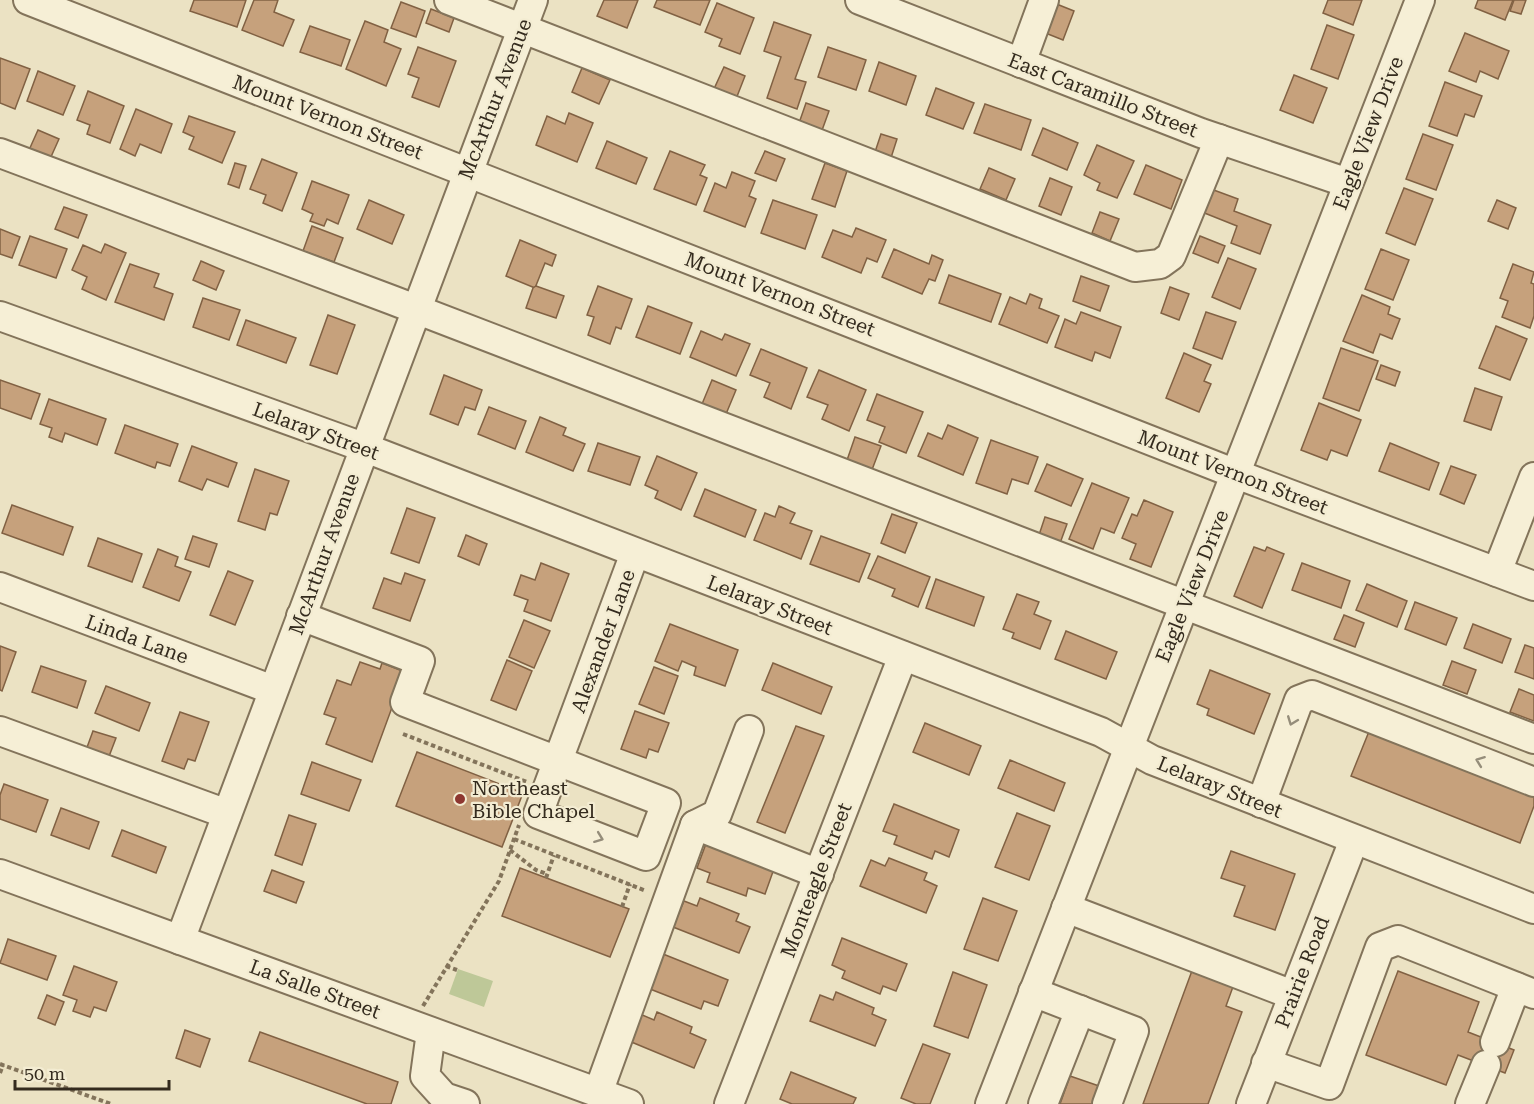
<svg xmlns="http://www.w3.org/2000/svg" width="1534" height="1104" font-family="'Roboto Serif',serif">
	<rect width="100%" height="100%" fill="#ebe2c3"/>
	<!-- green -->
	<polygon fill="#bec898" points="458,969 493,981 484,1007 449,994"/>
	<!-- building -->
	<g fill="#c6a17c" stroke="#816143" stroke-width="1.5">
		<polygon points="194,0 246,0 237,27 190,11"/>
		<polygon points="254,0 278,0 274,12 294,20 283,46 242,30"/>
		<polygon points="604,0 638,0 627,28 597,16"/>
		<polygon points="657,0 710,0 700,25 654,7"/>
		<polygon points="1328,0 1362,0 1353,25 1323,13"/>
		<polygon points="1478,0 1513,0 1505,20 1475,8"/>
		<polygon points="1514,0 1526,0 1521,14 1510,11"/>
		<polygon points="401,2 425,11 416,37 391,28"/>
		<polygon points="717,3 754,18 740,54 719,46 722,39 705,32"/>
		<polygon points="1054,3 1074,11 1063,40 1043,32"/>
		<polygon points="431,9 454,18 449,32 426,23"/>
		<polygon points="365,21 388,30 384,42 401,49 386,86 346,69"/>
		<polygon points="774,22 811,35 795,79 806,82 797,109 767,98 781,57 764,51"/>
		<polygon points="1327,25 1354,35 1338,79 1311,69"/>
		<polygon points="310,26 350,40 341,66 300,52"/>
		<polygon points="1465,33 1509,51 1498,79 1480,71 1476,82 1449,71"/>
		<polygon points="418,47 456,61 439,107 412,97 419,78 408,74"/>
		<polygon points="828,47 866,60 856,90 818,77"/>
		<polygon points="0,58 30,69 15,109 0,103"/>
		<polygon points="879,62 916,76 906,105 869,91"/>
		<polygon points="724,67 745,76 736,99 714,89"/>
		<polygon points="582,68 610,80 599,104 572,92"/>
		<polygon points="38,71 75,86 63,115 27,101"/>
		<polygon points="1294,75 1327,88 1313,123 1280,110"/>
		<polygon points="1445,82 1482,96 1474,117 1465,114 1457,136 1429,126"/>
		<polygon points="936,88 974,103 963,129 926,115"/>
		<polygon points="88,91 124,106 110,143 87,134 90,125 77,120"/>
		<polygon points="806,103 829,111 821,133 798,126"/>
		<polygon points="985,104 1031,120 1021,150 974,133"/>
		<polygon points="136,109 172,124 161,153 140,144 135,156 120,149"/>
		<polygon points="569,113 593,123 577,162 536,145 547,116 565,124"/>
		<polygon points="189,116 235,132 222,163 189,149 194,137 183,132"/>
		<polygon points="1043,128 1078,143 1067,170 1032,155"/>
		<polygon points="38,130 59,139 50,159 29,150"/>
		<polygon points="881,134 897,139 889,164 873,158"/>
		<polygon points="1423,134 1453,145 1436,190 1406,179"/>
		<polygon points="607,141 647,158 636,184 596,168"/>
		<polygon points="1097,145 1134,161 1117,198 1097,190 1100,183 1084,175"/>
		<polygon points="670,151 705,165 700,175 707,178 696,205 654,189"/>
		<polygon points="765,151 785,159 776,181 755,173"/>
		<polygon points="262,159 297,173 282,211 263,203 266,195 250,189"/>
		<polygon points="235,163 246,166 239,188 228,184"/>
		<polygon points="825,163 847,171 835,207 812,199"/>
		<polygon points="1146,165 1182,180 1171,209 1134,194"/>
		<polygon points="989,168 1015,179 1006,200 980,189"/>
		<polygon points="732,172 755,181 749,196 756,199 745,227 704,211 715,183 726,188"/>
		<polygon points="1050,178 1072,187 1061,215 1039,206"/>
		<polygon points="312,181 349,195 338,224 327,219 324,226 310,221 313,214 302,209"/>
		<polygon points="1404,188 1433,199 1415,245 1386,233"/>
		<polygon points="1211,189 1238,199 1234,211 1271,225 1260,254 1231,243 1237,226 1202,212"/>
		<polygon points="369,200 404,215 392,244 357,229"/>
		<polygon points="773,200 817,215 805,249 761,233"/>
		<polygon points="1497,200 1516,208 1508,229 1488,221"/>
		<polygon points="64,207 87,215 78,238 55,229"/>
		<polygon points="1100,212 1119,219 1110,241 1092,233"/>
		<polygon points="312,226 343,238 334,262 303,251"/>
		<polygon points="856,228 886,240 877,262 867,258 861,273 822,257 833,230 852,237"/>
		<polygon points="0,229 20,237 12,258 0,254"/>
		<polygon points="30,236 67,249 56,278 19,265"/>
		<polygon points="1200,236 1225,246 1218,263 1193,253"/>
		<polygon points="520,240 556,255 552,266 545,263 535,288 506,276"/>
		<polygon points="105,244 126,253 106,300 82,289 87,277 72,270 83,245 101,253"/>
		<polygon points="894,249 929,264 932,255 943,260 935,281 929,279 922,294 882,277"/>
		<polygon points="1381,249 1409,260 1393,300 1365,289"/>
		<polygon points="1228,258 1256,269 1240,309 1212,297"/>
		<polygon points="201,261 224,271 216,290 193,280"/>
		<polygon points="130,264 159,274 154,287 173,294 164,320 115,302"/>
		<polygon points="1513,264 1534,272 1531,283 1534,284 1534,316 1530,328 1502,317 1508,301 1500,298"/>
		<polygon points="949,275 1001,294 991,322 939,303"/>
		<polygon points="1081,276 1109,286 1100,311 1073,301"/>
		<polygon points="536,286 564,296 556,318 526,308 533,288"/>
		<polygon points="598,286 632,299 621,329 616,327 610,344 588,335 594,317 587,315"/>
		<polygon points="1170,287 1189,294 1179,320 1161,313"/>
		<polygon points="1030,294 1042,299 1039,308 1059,316 1047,343 999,324 1010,297 1026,304"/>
		<polygon points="1362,295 1390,307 1388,314 1400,319 1392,339 1380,334 1373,353 1343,341"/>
		<polygon points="203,298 240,310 229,340 193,327"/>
		<polygon points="648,306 692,323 680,354 636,337"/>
		<polygon points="1081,312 1121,327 1110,358 1095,352 1092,361 1055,347 1065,319 1076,324"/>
		<polygon points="1206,312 1236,322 1222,359 1193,348"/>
		<polygon points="328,315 355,325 337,374 310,365"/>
		<polygon points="246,320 296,338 286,363 237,345"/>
		<polygon points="1496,326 1527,339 1510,380 1479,368"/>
		<polygon points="701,331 722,340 725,334 750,344 736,376 690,357"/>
		<polygon points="1341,348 1378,361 1359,411 1323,398"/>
		<polygon points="761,349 807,368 791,409 764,397 770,383 750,375"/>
		<polygon points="1184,353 1211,365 1204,381 1211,384 1199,412 1166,398"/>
		<polygon points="1381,365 1400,372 1395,386 1376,379"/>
		<polygon points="819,370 866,390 849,431 822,419 828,405 807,397"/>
		<polygon points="444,375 482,390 475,410 465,407 458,425 430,414"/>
		<polygon points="0,380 40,394 31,419 0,408"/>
		<polygon points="712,380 736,390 726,414 702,404"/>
		<polygon points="1475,388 1502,397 1491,430 1464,421"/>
		<polygon points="877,394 923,412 906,453 879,442 885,427 867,420"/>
		<polygon points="49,399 106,419 97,445 65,433 62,442 49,437 52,428 40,424"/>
		<polygon points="1319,403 1361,420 1347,456 1331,450 1327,460 1301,450"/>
		<polygon points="489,407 526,421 515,449 478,434"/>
		<polygon points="540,417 566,428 563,435 585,444 573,471 526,452"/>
		<polygon points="125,425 178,444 170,466 157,462 155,468 115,453"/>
		<polygon points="948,425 978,438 963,475 918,456 928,433 942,439"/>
		<polygon points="855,437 881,446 870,475 845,466"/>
		<polygon points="991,440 1038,457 1028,484 1012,479 1007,494 976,483"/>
		<polygon points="598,443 640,457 630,485 588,471"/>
		<polygon points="1390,443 1439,463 1429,490 1379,471"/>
		<polygon points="192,446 237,463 228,487 207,479 202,490 179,481"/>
		<polygon points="657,456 697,473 681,510 655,498 658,491 645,485"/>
		<polygon points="1047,464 1083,479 1071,506 1035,491"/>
		<polygon points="1451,466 1476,475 1464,504 1440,494"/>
		<polygon points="255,469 289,481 277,515 270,513 265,530 238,521"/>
		<polygon points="1092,483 1129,498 1114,533 1101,528 1093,549 1069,539"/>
		<polygon points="705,489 756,510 745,537 694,516"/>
		<polygon points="1144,500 1173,512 1151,567 1130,559 1136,544 1122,538 1132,514 1137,516"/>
		<polygon points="12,505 73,527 63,555 2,533"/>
		<polygon points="779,506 795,513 790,523 812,531 801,559 754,540 765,513 775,517"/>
		<polygon points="407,508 435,518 419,563 391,553"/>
		<polygon points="892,514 917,523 905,553 881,543"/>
		<polygon points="1045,517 1067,524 1059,546 1038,538"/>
		<polygon points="466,535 487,544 479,565 458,556"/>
		<polygon points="193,536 217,544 209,567 185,559"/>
		<polygon points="821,536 870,554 859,582 810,564"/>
		<polygon points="98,538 142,554 132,582 88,566"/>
		<polygon points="1254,547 1265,551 1267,547 1284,554 1262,608 1234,596"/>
		<polygon points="158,549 178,557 175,566 191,572 179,601 143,587"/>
		<polygon points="878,556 930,577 918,607 892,596 895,589 868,578"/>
		<polygon points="541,563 569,574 551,621 524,611 528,600 514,595 521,575 535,580"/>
		<polygon points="1302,563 1350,581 1341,608 1292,590"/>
		<polygon points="228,571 253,581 235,625 210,615"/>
		<polygon points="405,573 425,580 410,621 373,608 384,578 401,584"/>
		<polygon points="936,579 984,597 974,626 926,608"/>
		<polygon points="1367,584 1407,601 1397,627 1356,610"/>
		<polygon points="1017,594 1039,602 1034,614 1051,621 1040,649 1012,638 1014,633 1003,629"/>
		<polygon points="1415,602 1457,618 1446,645 1405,629"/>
		<polygon points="1344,615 1364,623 1355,647 1334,639"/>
		<polygon points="524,620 550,631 534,668 509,657"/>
		<polygon points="670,624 738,650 725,686 694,675 696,667 682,661 678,671 655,661"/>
		<polygon points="1473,624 1511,639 1502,663 1464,648"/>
		<polygon points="1066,631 1117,652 1106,679 1055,659"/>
		<polygon points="1525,645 1534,648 1534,679 1515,672"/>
		<polygon points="0,646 16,652 2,691 0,690"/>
		<polygon points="507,660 532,671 516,710 491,700"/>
		<polygon points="1452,661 1476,670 1467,694 1443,685"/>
		<polygon points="360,662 380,669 382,663 405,672 372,762 326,744 336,718 324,714 337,680 351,685"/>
		<polygon points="773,663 832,687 821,714 762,690"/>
		<polygon points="41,666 86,681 77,708 32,692"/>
		<polygon points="654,667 678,676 664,714 639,704"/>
		<polygon points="1210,670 1270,694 1254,734 1207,715 1209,709 1197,704"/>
		<polygon points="106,686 150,703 139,731 95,713"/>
		<polygon points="1519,689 1534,695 1534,721 1510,712"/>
		<polygon points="635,711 669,723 658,752 649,749 646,758 621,749"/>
		<polygon points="180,712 209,722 195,761 188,759 184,769 162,761"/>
		<polygon points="925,723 981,746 969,775 913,752"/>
		<polygon points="796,726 824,736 785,833 757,822"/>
		<polygon points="1370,729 1534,793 1534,806 1520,843 1351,776"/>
		<polygon points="93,731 116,738 108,759 86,750"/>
		<polygon points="417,752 523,793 502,847 396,806"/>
		<polygon points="1010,760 1065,783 1054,811 998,788"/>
		<polygon points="312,762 361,780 349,811 301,794"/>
		<polygon points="4,784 48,800 36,832 0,819 0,795"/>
		<polygon points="894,804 959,830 949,857 935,851 932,859 894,844 897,836 883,831"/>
		<polygon points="61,808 99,822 89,849 51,835"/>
		<polygon points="1017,813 1050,826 1029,880 995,867"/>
		<polygon points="289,815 316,824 302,865 275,855"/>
		<polygon points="122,830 166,847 156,873 112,856"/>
		<polygon points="707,841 775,866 765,894 748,888 746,896 707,882 710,873 697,868"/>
		<polygon points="1231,851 1295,874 1275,930 1234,916 1245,886 1221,878"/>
		<polygon points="889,858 927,873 924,880 937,886 926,913 860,886 871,860 885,866"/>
		<polygon points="520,868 629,909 610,957 502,916"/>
		<polygon points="272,870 304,882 296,903 264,891"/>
		<polygon points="700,898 739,914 736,921 750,927 739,953 673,927 684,901 697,906"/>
		<polygon points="983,898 1017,911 998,961 964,949"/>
		<polygon points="842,938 907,964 896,991 883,986 880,994 842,978 845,971 832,965"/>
		<polygon points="8,939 56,956 47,980 0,963"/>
		<polygon points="663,954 728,980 718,1006 704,1001 701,1009 650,989"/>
		<polygon points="74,966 117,982 106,1011 94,1007 90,1017 73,1011 77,1000 63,995"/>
		<polygon points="1193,968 1234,984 1226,1006 1242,1012 1208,1104 1143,1104"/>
		<polygon points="1398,971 1479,1002 1468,1032 1514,1050 1505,1073 1458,1055 1446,1085 1366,1055"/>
		<polygon points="953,972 987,985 968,1038 934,1026"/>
		<polygon points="836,992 874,1008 872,1014 886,1020 875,1046 810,1021 820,995 833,1000"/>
		<polygon points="47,995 64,1002 55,1025 38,1018"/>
		<polygon points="657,1012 692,1027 690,1033 706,1040 694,1068 629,1041 640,1014 654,1020"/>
		<polygon points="185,1030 210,1039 200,1067 176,1058"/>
		<polygon points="260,1032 398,1082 391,1104 367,1104 249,1061"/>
		<polygon points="923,1044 950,1054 930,1104 916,1104 901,1098"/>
		<polygon points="791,1072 856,1098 853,1104 792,1104 780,1099"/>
		<polygon points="1070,1076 1102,1087 1096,1104 1060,1104"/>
	</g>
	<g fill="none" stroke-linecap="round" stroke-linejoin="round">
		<!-- minor casing -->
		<g stroke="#83745b" stroke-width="32">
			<g id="minor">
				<polyline points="28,0 1236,474 1534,586"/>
				<polyline points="449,0 1135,267 1160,264 1171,256 1219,139"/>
				<polyline points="860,0 1201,133 1348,183"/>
				<polyline points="1021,63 1044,0"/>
				<polyline points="0,153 392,300 1534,739"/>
				<polyline points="0,316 363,447 1101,732 1152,760 1534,909"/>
				<polyline points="1497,572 1534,477"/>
				<polyline points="0,587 273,690"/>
				<polyline points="301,616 420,661 405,702 666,803 646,856 538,814 635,553"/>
				<polyline points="0,731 227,814"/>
				<polyline points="1261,803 1299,700 1312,695 1534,782"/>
				<polyline points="695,825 819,874"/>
				<polyline points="0,874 629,1104"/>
				<polyline points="1066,908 1293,995"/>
				<polyline points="180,940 533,0"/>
				<polyline points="1033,992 1134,1031 1107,1104"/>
				<polyline points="431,1032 425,1076 444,1097 465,1104"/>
				<polyline points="1495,1042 1516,987"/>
				<polyline points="1266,1063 1329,1085 1380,947 1398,940 1534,994"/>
				<polyline points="598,1093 695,825 717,814 749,730"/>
				<polyline points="729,1104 903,656"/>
				<polyline points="990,1104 1420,0"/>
				<polyline points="1043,1104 1080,1010"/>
				<polyline points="1251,1104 1354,840"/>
				<polyline points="1470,1104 1486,1065"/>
			</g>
		</g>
		<!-- path -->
		<g stroke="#83745b" stroke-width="4" stroke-dasharray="4.5 3" stroke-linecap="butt">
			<polyline points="403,734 527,782"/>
			<polyline points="514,839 646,891"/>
			<polyline points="510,850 536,870 547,874"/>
			<polyline points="546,878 554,855"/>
			<polyline points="622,907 630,884"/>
			<polyline points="446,966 457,970"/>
			<polyline points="423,1006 499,881 519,825"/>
			<polyline points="0,1064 111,1104"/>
			<polyline points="0,1073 3,1065"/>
		</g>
		<!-- minor -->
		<use href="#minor" stroke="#f6efd6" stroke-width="28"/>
	</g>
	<!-- one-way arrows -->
	<defs><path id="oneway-chevron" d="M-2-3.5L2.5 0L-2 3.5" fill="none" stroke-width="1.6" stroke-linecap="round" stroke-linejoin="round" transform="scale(1.5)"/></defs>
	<g stroke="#958d7a">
		<use href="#oneway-chevron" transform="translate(1292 721) rotate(111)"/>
		<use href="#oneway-chevron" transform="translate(1480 761) rotate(-159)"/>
		<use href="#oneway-chevron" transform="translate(599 838) rotate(21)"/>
	</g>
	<!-- markers -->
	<circle fill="#8e3730" stroke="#f3ecd2" stroke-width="2" cx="460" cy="799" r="6"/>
	<g text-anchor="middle" stroke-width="4.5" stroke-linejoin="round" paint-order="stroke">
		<!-- street labels -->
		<g font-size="20" fill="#342b1e" stroke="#f3ecd2">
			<text transform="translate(1103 95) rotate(21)" y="7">East Caramillo Street</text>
			<text transform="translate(495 99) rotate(-69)" y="7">McArthur Avenue</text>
			<text transform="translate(328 117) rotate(21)" y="7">Mount Vernon Street</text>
			<text transform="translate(1368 133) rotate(-69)" y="7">Eagle View Drive</text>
			<text transform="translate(780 294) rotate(21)" y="7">Mount Vernon Street</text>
			<text transform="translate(316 431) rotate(20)" y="7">Lelaray Street</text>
			<text transform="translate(1233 472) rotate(21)" y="7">Mount Vernon Street</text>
			<text transform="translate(324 554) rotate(-70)" y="7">McArthur Avenue</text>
			<text transform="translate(1192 586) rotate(-68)" y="7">Eagle View Drive</text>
			<text transform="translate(770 605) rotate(21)" y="7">Lelaray Street</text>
			<text transform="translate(137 639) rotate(20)" y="7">Linda Lane</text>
			<text transform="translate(603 641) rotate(-70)" y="7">Alexander Lane</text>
			<text transform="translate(1220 787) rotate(22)" y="7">Lelaray Street</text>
			<text transform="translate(816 880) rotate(-69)" y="7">Monteagle Street</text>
			<text transform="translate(1302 972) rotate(-69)" y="7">Prairie Road</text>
			<text transform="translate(315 989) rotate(20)" y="7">La Salle Street</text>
		</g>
		<!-- poi labels -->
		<g font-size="20" fill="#342b1e" stroke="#f3ecd2" text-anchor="start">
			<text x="472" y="795">Northeast<tspan x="472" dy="23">Bible Chapel</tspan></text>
		</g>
	</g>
	<!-- scale -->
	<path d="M15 1080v9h154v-9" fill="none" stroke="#342b1e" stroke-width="3"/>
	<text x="24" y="1080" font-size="18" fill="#342b1e" stroke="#f3ecd2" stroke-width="4.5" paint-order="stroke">50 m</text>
</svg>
